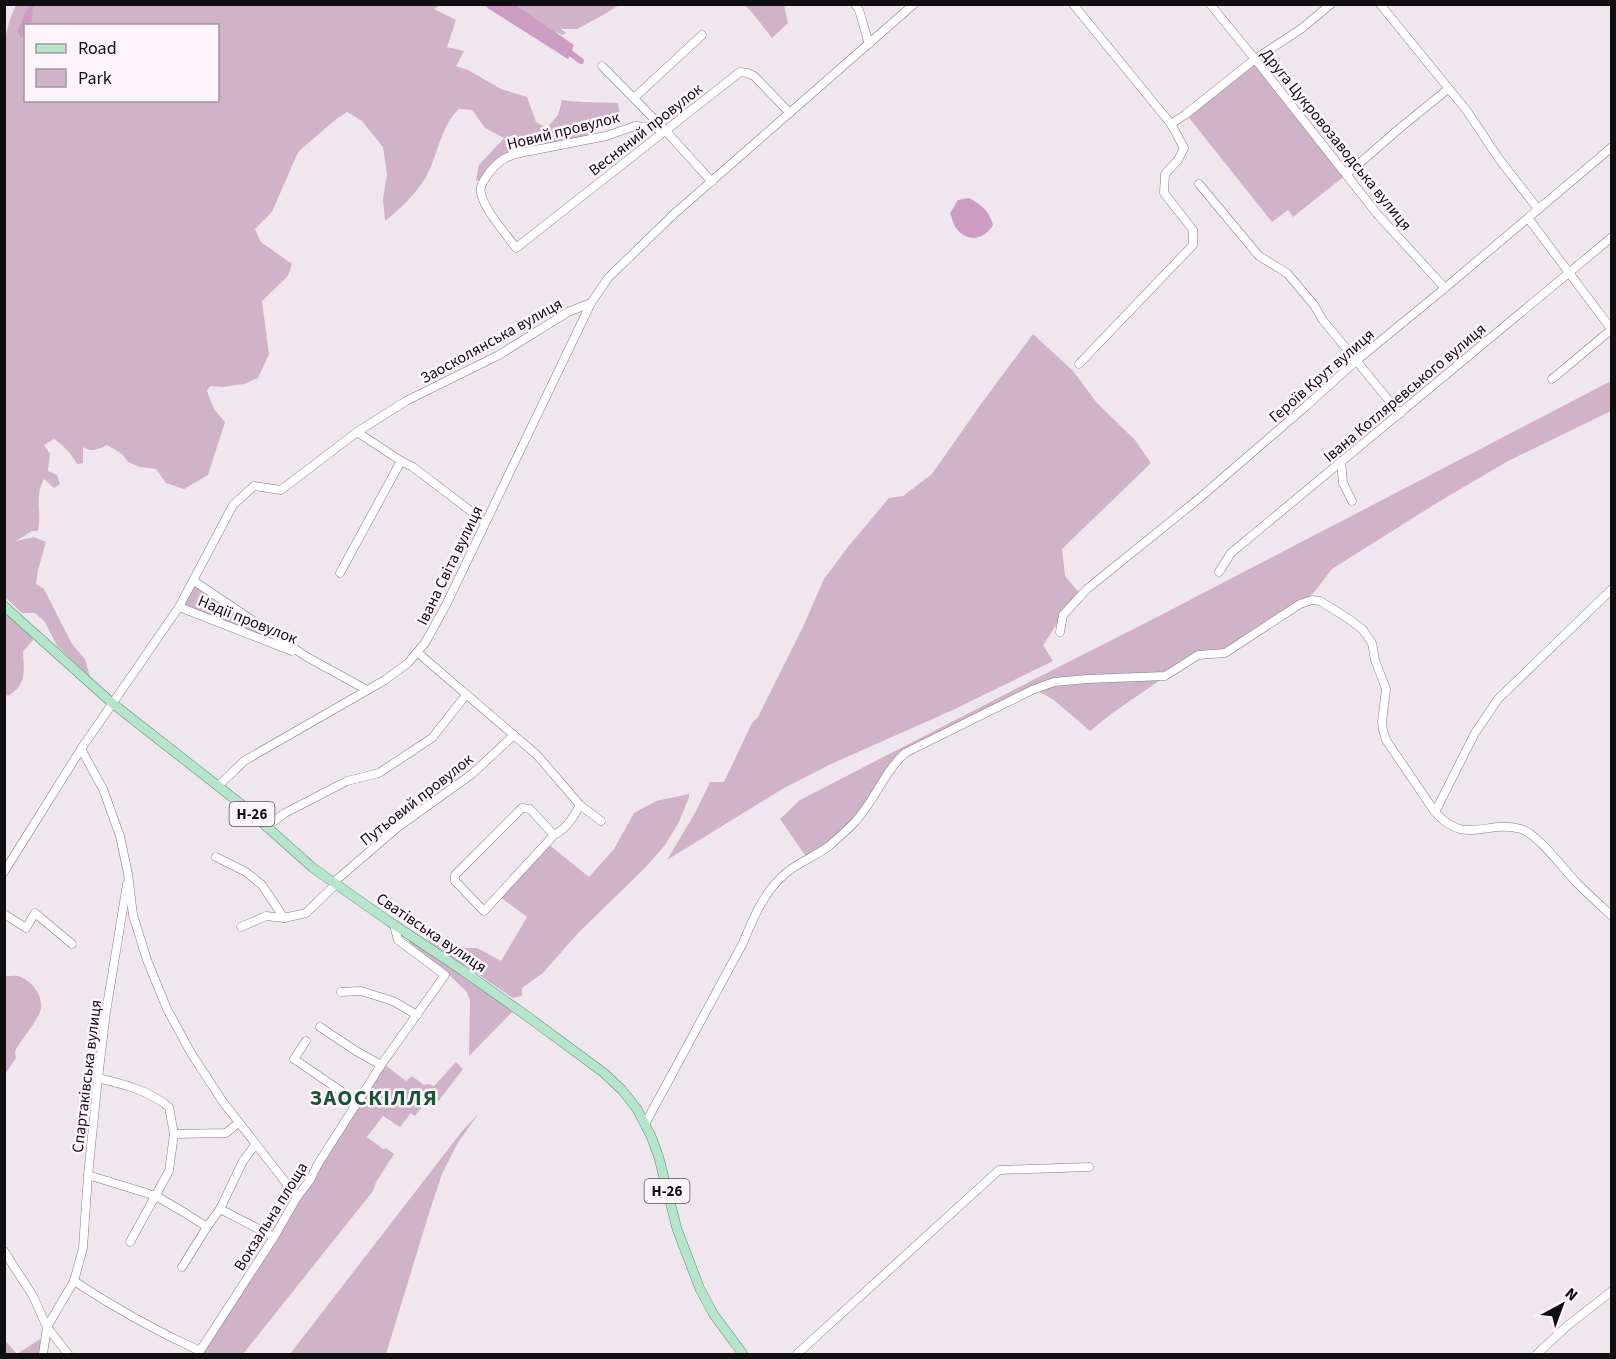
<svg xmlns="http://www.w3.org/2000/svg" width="1616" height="1359" font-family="'Source Sans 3',sans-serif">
	<rect width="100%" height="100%" fill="#f0e7ee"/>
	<!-- green -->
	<g fill="#d0b2c9" fill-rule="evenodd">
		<path d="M 16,5 L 440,5 L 434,9 L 456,20 L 447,47 L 464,51 L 456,66 L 468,70 L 501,89 L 527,97 L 536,122 L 547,128 L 558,115 L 562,100 C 581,103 599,102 618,103 L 620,117 L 600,118 L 593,123 L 594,139 L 515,154 L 486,178 L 476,181 L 479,165 L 504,138 L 485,128 L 472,110 L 459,109 C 439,128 438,158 424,180 C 414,196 400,209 385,221 L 383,199 L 387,174 L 383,147 L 362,121 L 347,112 L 335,120 L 298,152 L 272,212 L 255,229 L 261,242 L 292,264 L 288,276 L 262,301 L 269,354 L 258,378 L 244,384 L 222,387 L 210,386 L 207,391 L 214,409 L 225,422 L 208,475 L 184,489 L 166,483 L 156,469 L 140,467 L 128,462 L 122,454 L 107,445 C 99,449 92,453 83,447 L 83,463 L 77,464 C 71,453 64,446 54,439 L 44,445 L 50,454 L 48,471 L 57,475 L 60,484 L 54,488 L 44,479 C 34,498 42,511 38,531 L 32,531 L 16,541 L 34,537 L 46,542 L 38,570 L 36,584 L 44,589 L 72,644 L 85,659 L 90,677 L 57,646 L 45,622 L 35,613 L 22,613 L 5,597 L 4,42 L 10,19 ZM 26,26 L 218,26 L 218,100 L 26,100 Z"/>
		<polygon points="516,5 619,5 603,15 577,29 561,29 566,33 563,35 555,32"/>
		<polygon points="744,5 784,5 788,23 772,38 750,10"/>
		<polygon points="1255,59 1347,174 1293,217 1288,210 1272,222 1186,114"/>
		<polygon points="1033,334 1073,371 1097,403 1135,440 1151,463 1062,549 1065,576 1081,595 1063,615 1043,645 1053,661 955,709 831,764 784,788 667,860 695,813 710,782 724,782 752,723 758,717 803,627 824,579 847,548 889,498 903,496 932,474 981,404"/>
		<polygon points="1611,381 1611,411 1508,461 1440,501 1332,569 1315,591 1305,601 1225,653 1198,654 1111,714 1090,731 1054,700 1035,689 905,753 855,822 807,858 780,819 800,800 1029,682 1161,615"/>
		<polygon points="194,581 307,657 179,607"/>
		<path d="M 5,608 L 30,631 L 33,640 L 23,652 C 24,672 27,684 8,696 L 5,693 Z"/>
		<polygon points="689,794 689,797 679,822 665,845 646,867 578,933 543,973 522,988 522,996 513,998 430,942 425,937 447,939 462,948 477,948 501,961 527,917 500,897 547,843 589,877 614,849 634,813 656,801"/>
		<polygon points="408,939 514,1010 469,1056 470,1001 467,992 444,970 410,943"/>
		<path d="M 6,976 C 11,976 16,975 21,977 C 33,982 45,998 40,1012 C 36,1022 22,1039 16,1049 L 15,1053 L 16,1058 L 5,1074 L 4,977 Z"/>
		<polygon points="456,1062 463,1069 437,1103 430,1097 415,1116 411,1113 400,1127 383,1116 367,1137 383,1149 386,1148 394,1154 376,1182 373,1191 243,1354 198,1354 383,1063 406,1081 412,1076 424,1085 429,1084 434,1086"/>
		<polygon points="479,1113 457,1144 442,1174 430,1210 386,1354 290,1354 463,1130"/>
		<polygon points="4,1339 17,1354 40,1339 40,1354 5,1354"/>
	</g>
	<!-- water -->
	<g fill="#cc9cc3">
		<path d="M 30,5 L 33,6 L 31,25 L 26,26 L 25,32 L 21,39 L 17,30 C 23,22 24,12 30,5 Z"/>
		<polygon points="483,5 516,5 574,45 568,59"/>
		<path d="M 969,198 C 981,205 989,210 993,225 C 984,240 967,243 956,228 C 953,224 952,217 950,213 L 958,200 Z"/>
	</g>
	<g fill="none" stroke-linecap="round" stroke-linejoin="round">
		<!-- canal -->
		<polyline stroke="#cc9cc3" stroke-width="6" points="565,49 581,61"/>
		<!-- minor casing -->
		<g stroke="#867d84" stroke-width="9">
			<g id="minor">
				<polyline points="855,4 859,10 869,44"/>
				<polyline points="1073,4 1171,124 1184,148 1178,160 1165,174 1164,193 1193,230 1193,245 1079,364"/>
				<polyline points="1210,4 1255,59 1378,215 1445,288"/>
				<polyline points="1380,4 1467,111 1499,159 1538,209"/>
				<polyline points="602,66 665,130 712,182"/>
				<polyline points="634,98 702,35"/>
				<polyline points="1171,124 1186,114 1255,59 1301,29 1331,4"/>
				<path d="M 665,130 L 650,127 L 635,126 L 606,136 L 515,154 C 503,158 496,164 488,174 C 486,178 482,182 481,187 C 477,202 507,235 516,248 L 740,72 L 747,73 L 754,76 L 790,113"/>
				<polyline points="1347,174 1400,128 1448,89"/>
				<polyline points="1199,184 1259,256 1287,273 1314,305 1322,319 1400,414"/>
				<polyline points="1528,218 1612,330"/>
				<polyline points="1552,379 1612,329"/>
				<polyline points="357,432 401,461 413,467 485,522"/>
				<polyline points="1341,461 1343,483 1352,501"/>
				<polyline points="1219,572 1231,553 1612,237"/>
				<polyline points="340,573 401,461"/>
				<polyline points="194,581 307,657 367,690"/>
				<polyline points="179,607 292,651"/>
				<polyline points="1060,632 1063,615 1087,589 1196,501 1305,407 1356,361 1445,288 1612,147"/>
				<polyline points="417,652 537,755 580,805 601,821"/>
				<polyline points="81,749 103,789 120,836 128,874 133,915 147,960 167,1009 191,1053 223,1102 297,1197"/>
				<polyline points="218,786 244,761 385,680 408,663 425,643 446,605 591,303 608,278 674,214 914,4"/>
				<polyline points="1435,812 1475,733 1498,699 1612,589"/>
				<polyline points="266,827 285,813 347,781 379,773 432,738 466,695"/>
				<path d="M 554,835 L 530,809 L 522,808 L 455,875 L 455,881 L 484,911 L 554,835 C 567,828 573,818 580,805"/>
				<polyline points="216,857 246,872 262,885 284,918"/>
				<polyline points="4,872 81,749 179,607 233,505 254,486 281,490 357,432 406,401 499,355 568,312 591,303"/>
				<polyline points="334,882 398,827 472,774 514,735"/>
				<polyline points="4,914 26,928 35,913 72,944"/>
				<polyline points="241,927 266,916 284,918 306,913 336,884"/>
				<polyline points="341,992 361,991 393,1001 417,1015"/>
				<polyline points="320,1027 356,1051 381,1065"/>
				<polyline points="306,1041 294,1059 357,1102"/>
				<path d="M 98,1078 C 123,1084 148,1090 169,1107 L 174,1134 L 169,1171 L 130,1242"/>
				<path d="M 645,1124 L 743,943 C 753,918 765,890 786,873 C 799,862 816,856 829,846 C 837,839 846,831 853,824 C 874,803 883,773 905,753 L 1032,690 L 1054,682 L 1087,679 L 1165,676 L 1198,655 L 1225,653 L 1300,604 L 1312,600 L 1320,601 L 1349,619 L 1363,630 L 1372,643 L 1375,660 L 1386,689 L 1382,722 L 1383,730 L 1386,740 L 1435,812 C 1466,847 1486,819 1521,829 C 1538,834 1564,870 1578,884 C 1589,895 1600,905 1612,916"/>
				<polyline points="174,1134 226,1133 238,1123"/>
				<polyline points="88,1175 156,1196 185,1213 207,1227"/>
				<polyline points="220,1209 274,1237"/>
				<polyline points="4,1251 33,1296 47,1327 68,1354"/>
				<polyline points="182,1267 207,1227 220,1209 243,1161 256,1144"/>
				<path d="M 74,1281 C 115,1308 156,1331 200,1351"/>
				<polyline points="43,1354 47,1327 74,1281 83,1248 88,1175 98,1078 106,1012 127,884"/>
				<polyline points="198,1354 274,1237 297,1197 310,1180 318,1164 381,1065 445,975 398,940 394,925"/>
				<polyline points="797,1354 999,1170 1089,1167"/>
				<polyline points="1537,1354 1567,1326 1612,1291"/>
			</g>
		</g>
		<!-- major casing -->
		<g stroke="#5c8f72" stroke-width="10">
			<polyline id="major" points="4,606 112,703 246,808 313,868 390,922 462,970 531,1019 604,1073 622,1090 637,1109 651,1136 659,1158 677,1229 700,1289 714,1315 743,1354"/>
		</g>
		<!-- minor -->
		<use href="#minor" stroke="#fff" stroke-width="8"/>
		<!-- major -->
		<use href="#major" stroke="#b5e5ca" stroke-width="9"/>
	</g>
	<g text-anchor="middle" stroke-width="5" stroke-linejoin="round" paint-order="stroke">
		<!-- shield labels -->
		<g fill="#fef4fb" stroke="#585356" stroke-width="1.5">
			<rect x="229.5" y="802" width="45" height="24" rx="4.5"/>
			<rect x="644.5" y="1179" width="45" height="24" rx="4.5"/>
		</g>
		<g font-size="15" font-weight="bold" fill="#110e10">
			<text x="252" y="819">Н-26</text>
			<text x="667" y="1196">Н-26</text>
		</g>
		<!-- street labels -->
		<g font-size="16" fill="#110e10" stroke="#fef4fb">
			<text transform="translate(645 129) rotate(-38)" y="6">Весняний провулок</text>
			<text transform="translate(563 130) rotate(-14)" y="6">Новий провулок</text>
			<text transform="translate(1337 139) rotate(51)" y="6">Друга Цукровозаводська вулиця</text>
			<text transform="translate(491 340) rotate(-29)" y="6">Заосколянська вулиця</text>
			<text transform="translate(1321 375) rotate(-41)" y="6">Героїв Крут вулиця</text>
			<text transform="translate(1404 392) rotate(-40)" y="6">Івана Котляревського вулиця</text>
			<text transform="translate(449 565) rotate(-64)" y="6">Івана Світа вулиця</text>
			<text transform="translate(248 619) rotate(22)" y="6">Надії провулок</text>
			<text transform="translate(416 799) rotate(-38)" y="6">Путьовий провулок</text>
			<text transform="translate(432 932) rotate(34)" y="6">Сватівська вулиця</text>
			<text transform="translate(86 1076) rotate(-83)" y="6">Спартаківська вулиця</text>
			<text transform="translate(270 1216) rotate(-58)" y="6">Вокзальна площа</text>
		</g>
		<!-- district labels -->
		<g font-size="22" font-weight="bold" letter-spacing="1.5" fill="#195638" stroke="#fef4fb">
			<text x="374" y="1105">ЗАОСКIЛЛЯ</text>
		</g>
	</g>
	<!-- border -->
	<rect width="1616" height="1359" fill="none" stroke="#110e10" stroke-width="12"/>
	<!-- legend -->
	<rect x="24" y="24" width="195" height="78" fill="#fef4fb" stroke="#9f989d" stroke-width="1.5"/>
	<rect x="36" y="44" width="30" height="9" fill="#b5e5ca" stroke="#9f989d" stroke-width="1.5"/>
	<text x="78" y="54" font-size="18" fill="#110e10">Road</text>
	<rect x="36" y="69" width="30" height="18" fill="#d0b2c9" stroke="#9f989d" stroke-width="1.5"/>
	<text x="78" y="84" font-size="18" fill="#110e10">Park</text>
	<!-- north arrow -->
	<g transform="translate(1562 1305) rotate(41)" stroke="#fef4fb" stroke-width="4.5" paint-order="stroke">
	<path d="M0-4.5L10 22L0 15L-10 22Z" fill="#110e10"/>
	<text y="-9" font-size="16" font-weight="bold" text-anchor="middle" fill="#110e10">N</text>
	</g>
</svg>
